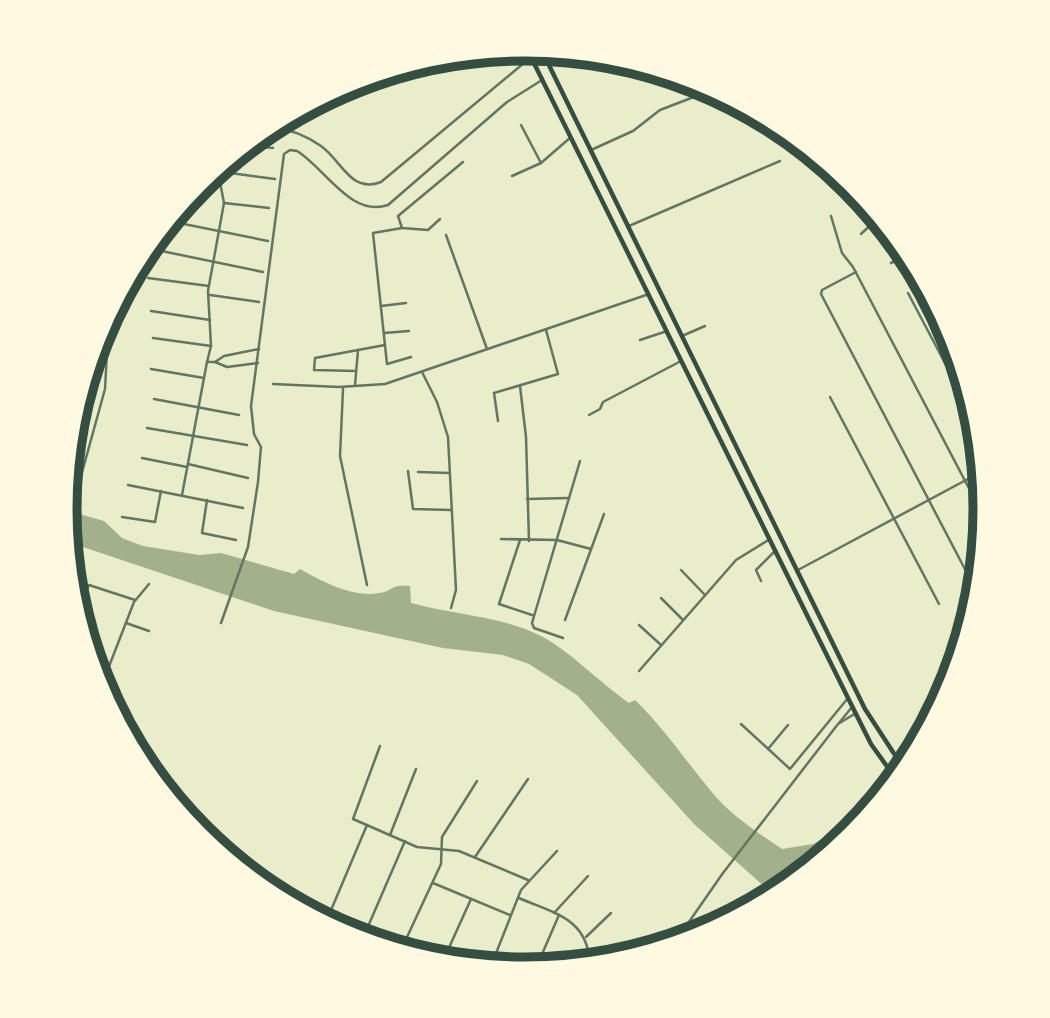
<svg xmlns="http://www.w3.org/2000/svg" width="1050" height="1018" font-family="Arial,sans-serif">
	<rect width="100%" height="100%" fill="#e9edc9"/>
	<!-- water -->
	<path fill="#a3b18a" d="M 65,510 L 104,521 L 122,538 L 143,546 L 199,555 L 221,553 L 294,574 L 300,569 C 321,581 353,598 379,593 C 394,591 389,584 410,586 L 411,603 C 454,615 503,616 543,637 C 568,650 603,685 629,703 L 635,700 C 664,728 685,760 711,791 C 730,815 757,832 782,849 L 813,844 L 827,836 L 878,792 L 882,795 L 850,835 L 774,895 L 694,824 L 577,695 L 529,664 L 503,655 L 443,648 L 274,611 L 68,542 Z"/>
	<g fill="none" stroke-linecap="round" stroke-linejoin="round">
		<!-- minor -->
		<g stroke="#617663" stroke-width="2.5">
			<polyline points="521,125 541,163"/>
			<path d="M 271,126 C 288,129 307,136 321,146 C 342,161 351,194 381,182 L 530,58"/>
			<polyline points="246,145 273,148"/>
			<polyline points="591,150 633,131 660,110 712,90"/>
			<polyline points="216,171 223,169"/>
			<polyline points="223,172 275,179"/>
			<polyline points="512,176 541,163 571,137"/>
			<polyline points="832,178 837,173"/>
			<polyline points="224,203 269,208"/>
			<polyline points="850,203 859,194"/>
			<polyline points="831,216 842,253 853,267 984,517"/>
			<polyline points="440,219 428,230 402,228 398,216 463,162"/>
			<polyline points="169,221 268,241"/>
			<polyline points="629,226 780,161"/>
			<polyline points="402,228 373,233 387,364 411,357"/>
			<polyline points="861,234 878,218"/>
			<polyline points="446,235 487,349"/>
			<polyline points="147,248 263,272"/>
			<polyline points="891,263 908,255"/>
			<polyline points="856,272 822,290 821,294 968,575"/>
			<polyline points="148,278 209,286"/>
			<polyline points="908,293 976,422"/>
			<polyline points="210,295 259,302"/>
			<polyline points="381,306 406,303"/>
			<polyline points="151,311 210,320"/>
			<polyline points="384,333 409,331"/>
			<polyline points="682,336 705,326"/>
			<polyline points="153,338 211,346"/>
			<polyline points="640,340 667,331"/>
			<polyline points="207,362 211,346 208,291 224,203 220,182 225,163"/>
			<polyline points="258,363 227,367 215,362 224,356 259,349"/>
			<polyline points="151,369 204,378"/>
			<polyline points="356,371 314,370 315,358 385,345"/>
			<polyline points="422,372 437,402 448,437 456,590 451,608"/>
			<polyline points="273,384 339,387 385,384 649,294"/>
			<polyline points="355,385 358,350"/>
			<polyline points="520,386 526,437 529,541"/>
			<polyline points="343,389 340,456 367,585"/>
			<polyline points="830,397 939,604"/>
			<polyline points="154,399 239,415"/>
			<polyline points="589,415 600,409 603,402 681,361"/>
			<polyline points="498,421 494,393 558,374 546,330"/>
			<polyline points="147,428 247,445"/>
			<polyline points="142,458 187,467"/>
			<polyline points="188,464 248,478"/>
			<polyline points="408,471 413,509 451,510"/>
			<polyline points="418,472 449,473"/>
			<polyline points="128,485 243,508"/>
			<polyline points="182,495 207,362 216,362"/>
			<polyline points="527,499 569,498"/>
			<polyline points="207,500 202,533 236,540"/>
			<polyline points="122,517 155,522 161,491"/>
			<polyline points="67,527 105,389 109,315"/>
			<polyline points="501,539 557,540 591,549"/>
			<polyline points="520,540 499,604 532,615"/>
			<polyline points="681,570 705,595"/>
			<polyline points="798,570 981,472"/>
			<polyline points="761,581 756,570 775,551"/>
			<polyline points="661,598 683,620"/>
			<polyline points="77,609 89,585 135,600"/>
			<polyline points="565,620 604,514"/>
			<polyline points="126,623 149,631"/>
			<path d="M 221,623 L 248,547 L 258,482 L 261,447 L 254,434 L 251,406 L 284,154 L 290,150 L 297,151 C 325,168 351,218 388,205 L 507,102 L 542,80"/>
			<polyline points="639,625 661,645"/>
			<polyline points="563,638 534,628 532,623 580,461"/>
			<polyline points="639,671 736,560 770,539"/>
			<polyline points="101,687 134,602 149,584"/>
			<polyline points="839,723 852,707"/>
			<polyline points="741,724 790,769 848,698"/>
			<polyline points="380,746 353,819 417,847 459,851 528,880"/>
			<polyline points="768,749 788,725"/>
			<polyline points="390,835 416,769"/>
			<polyline points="475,857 528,779"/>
			<polyline points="433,883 510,915"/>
			<path d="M 519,898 C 555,914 587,918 590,963"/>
			<polyline points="554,913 588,876"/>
			<polyline points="326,922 367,825"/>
			<polyline points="586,937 611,913"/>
			<polyline points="363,938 405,841"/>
			<polyline points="675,942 723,873 838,724 856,713"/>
			<polyline points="401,950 441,864 442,837 477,781"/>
			<polyline points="443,961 471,899"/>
			<polyline points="491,966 521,890 557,851"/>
			<polyline points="536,968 559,915"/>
		</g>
		<!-- secondary -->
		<g stroke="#344e41" stroke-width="4.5">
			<polyline points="527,49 848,698 871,744 896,779"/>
			<polyline points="542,51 865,709 904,769"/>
		</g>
	</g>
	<!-- crop -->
	<path d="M0 0H1050V1018H0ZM77 509a448 448 0 1 1 896 0a448 448 0 1 1-896 0Z" fill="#fefae0" fill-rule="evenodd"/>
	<path fill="none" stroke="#344e41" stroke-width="9" d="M77 509a448 448 0 1 1 896 0a448 448 0 1 1-896 0Z"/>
</svg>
